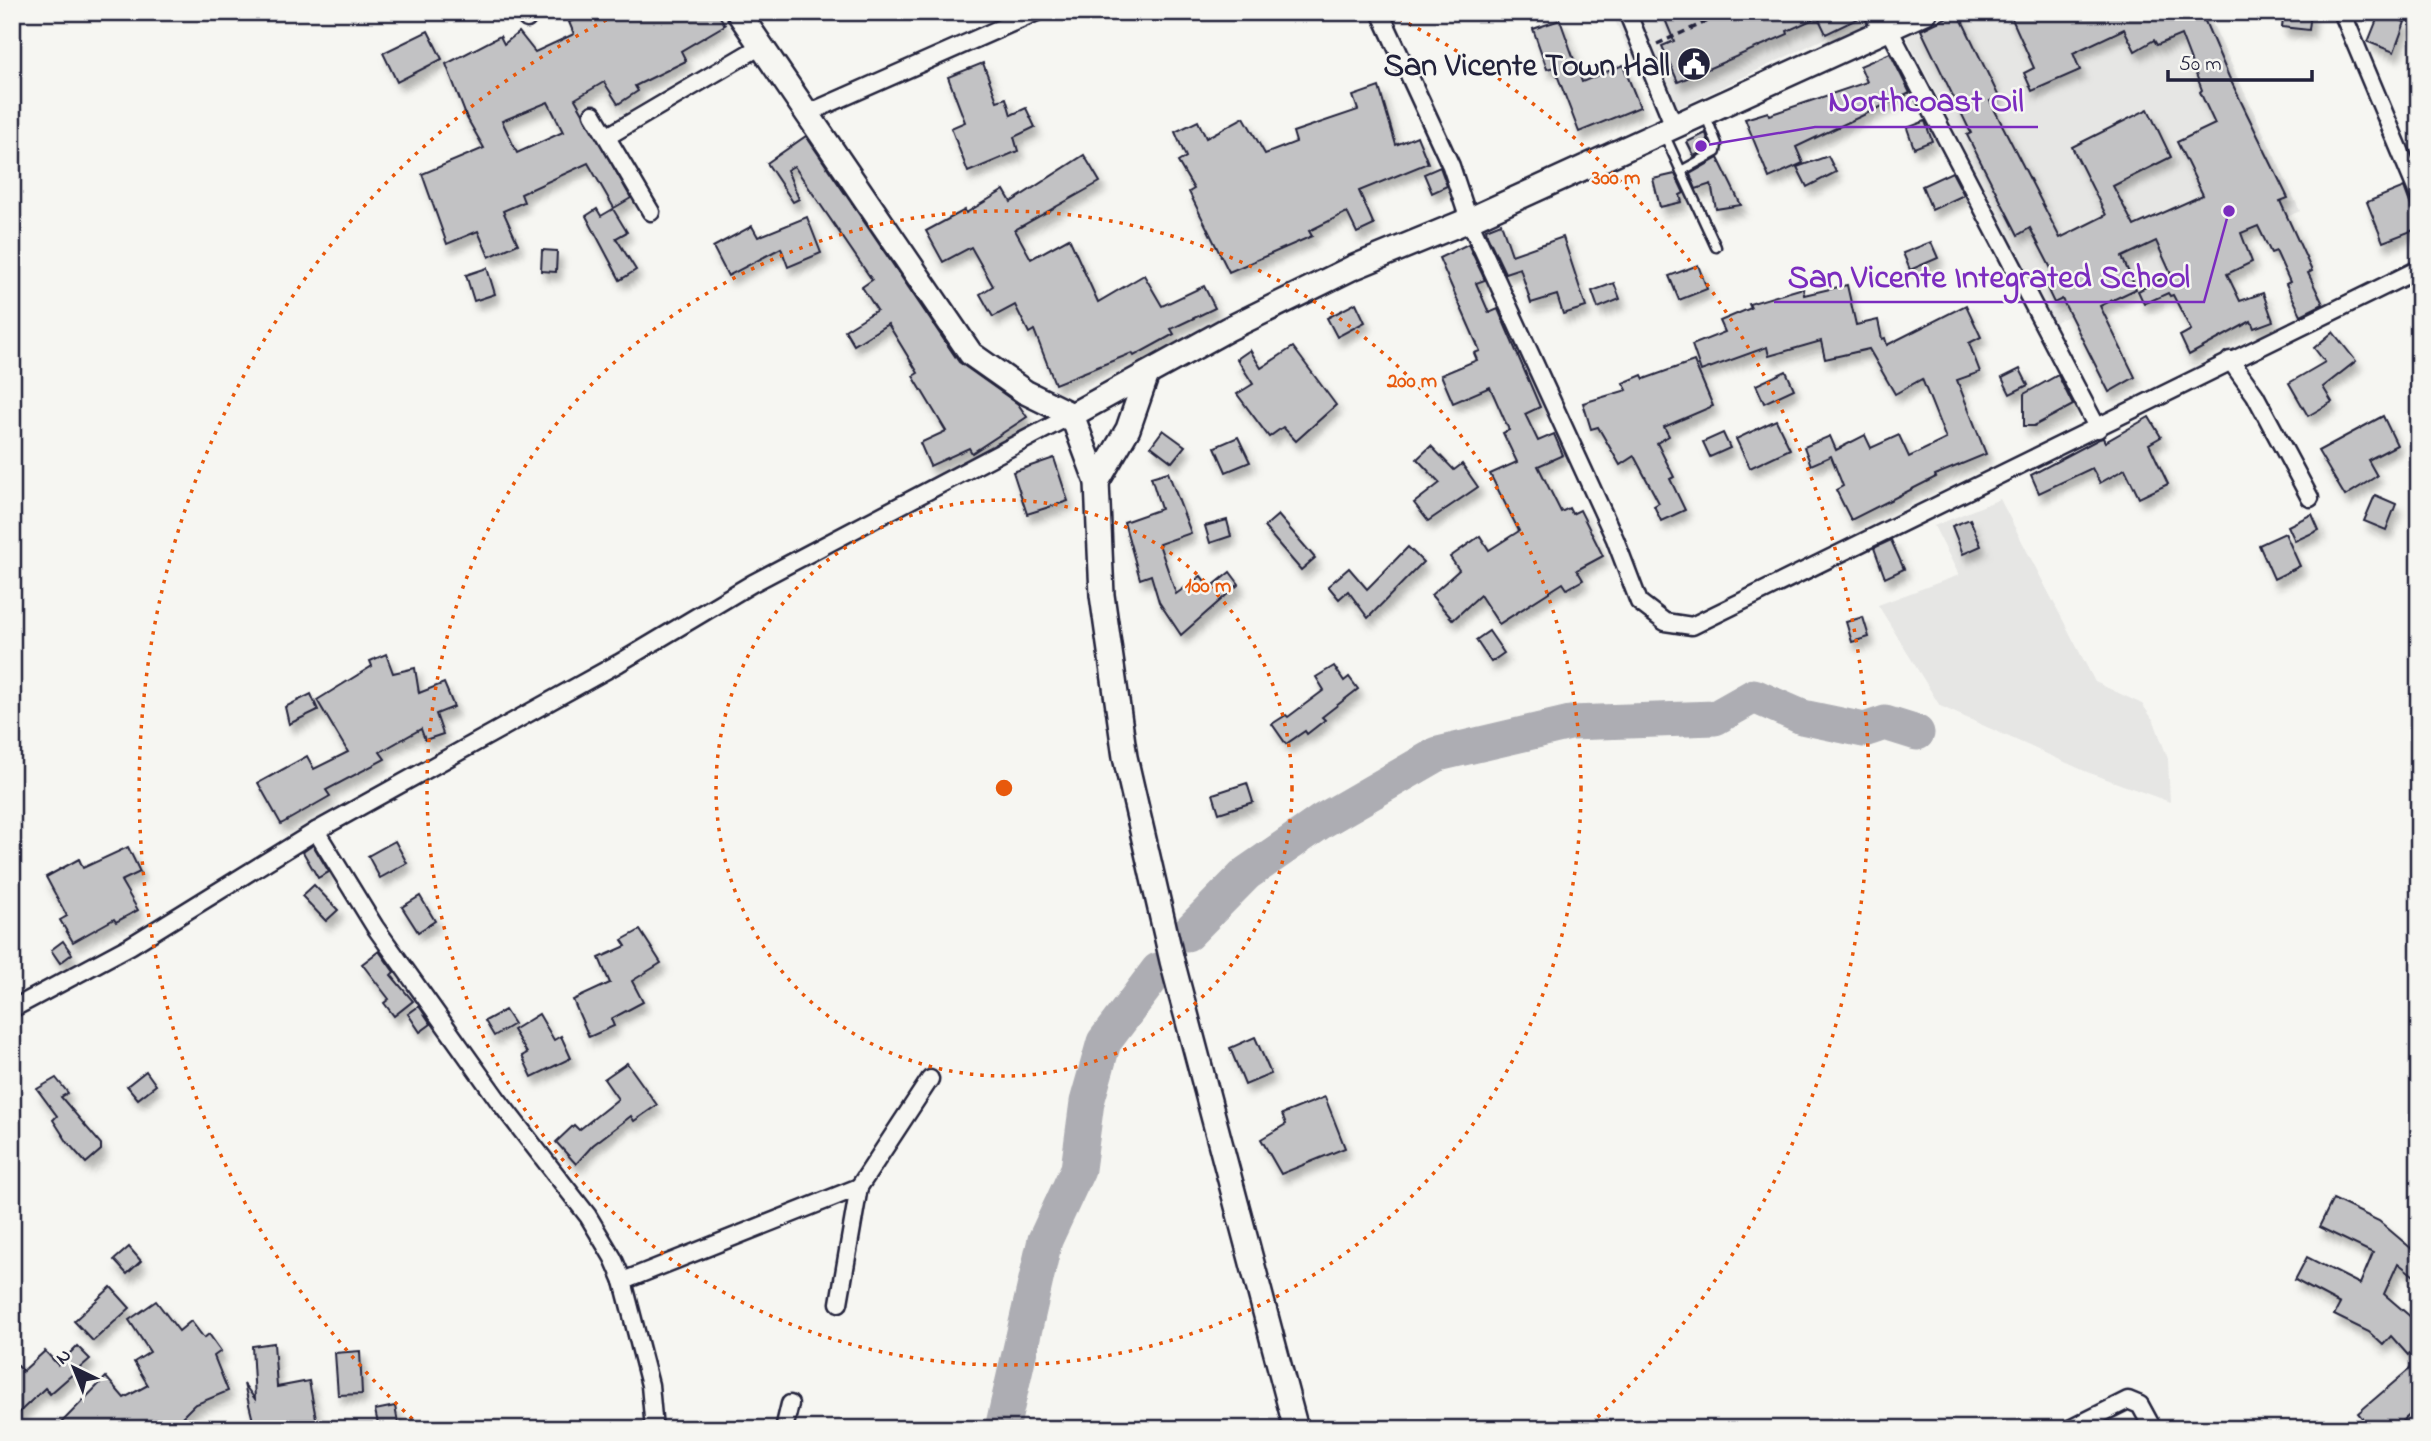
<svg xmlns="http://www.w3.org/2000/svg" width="2431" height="1441" font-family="'Indie Flower',sans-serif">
	<defs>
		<filter id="shadow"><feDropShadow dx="4.5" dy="8" stdDeviation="3.5" flood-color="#0004"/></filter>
	</defs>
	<rect width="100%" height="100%" fill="#f6f6f2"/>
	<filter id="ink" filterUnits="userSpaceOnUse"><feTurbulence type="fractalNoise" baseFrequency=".0143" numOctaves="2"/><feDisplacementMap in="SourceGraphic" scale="14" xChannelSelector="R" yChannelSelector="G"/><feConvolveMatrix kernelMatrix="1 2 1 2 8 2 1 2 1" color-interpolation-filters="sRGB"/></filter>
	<g filter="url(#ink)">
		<!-- built -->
		<g fill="#e6e6e4">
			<polygon points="1611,12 1854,12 1859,22 1659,117"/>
			<polygon points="1950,12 2109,12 2120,33 2163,12 2207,12 2300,211 2053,323 1904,32"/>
			<polygon points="2000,499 2095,682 2142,704 2154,721 2168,759 2170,802 2087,772 1940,706 1878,605 1959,575 1934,526"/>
		</g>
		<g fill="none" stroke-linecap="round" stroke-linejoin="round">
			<!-- river -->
			<g stroke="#adadb3" stroke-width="35">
				<polyline points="1187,934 1247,873 1322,821 1438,754 1570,723 1715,718 1754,696 1802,717 1864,730 1885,723 1917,733"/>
				<polyline points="1002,1429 1045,1240 1078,1169 1087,1102 1104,1042 1158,970"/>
			</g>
		</g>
		<!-- building -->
		<g fill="#c2c2c4" stroke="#22223b" stroke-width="2" fill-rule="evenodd" filter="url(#shadow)">
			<path d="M 593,12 L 717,12 L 725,25 L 681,51 L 686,61 L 635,86 L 638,91 L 618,104 L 604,82 L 575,99 L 631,198 L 614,208 L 588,163 L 521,194 L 524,202 L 503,211 L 518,244 L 489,257 L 478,231 L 447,244 L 422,174 L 484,148 L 467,118 L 446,64 L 500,36 L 504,44 L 519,32 L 535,52 L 574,34 L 569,22 ZM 548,102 L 563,132 L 517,153 L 502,121 Z"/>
			<polygon points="1662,12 1861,12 1863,16 1826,34 1818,17 1787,31 1788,34 1678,82 1662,46 1674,41"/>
			<polygon points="1958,12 1999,97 1990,101 2060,238 2106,215 2072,147 2148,109 2171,157 2113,186 2134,226 2203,195 2177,142 2215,124 2200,92 2202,90 2181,35 2157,45 2154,40 2135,51 2124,29 2073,53 2080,70 2032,91 2024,73 2034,68 2009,12 2201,12 2229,77 2288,198 2280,201 2312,271 2308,273 2323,304 2301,315 2286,284 2290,282 2276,251 2271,253 2258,226 2241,233 2252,262 2227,274 2240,301 2263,293 2273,321 2254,328 2251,321 2189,355 2180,336 2191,330 2173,295 2170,296 2168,293 2144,304 2138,291 2171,274 2156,241 2122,257 2136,289 2100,306 2135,377 2109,392 2062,299 2054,303 2044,282 2055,276 2030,228 2018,235 1967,135 1971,133 1921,30"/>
			<polygon points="2284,12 2311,12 2309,30 2282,27"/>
			<polygon points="2380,12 2405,22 2394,52 2368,42"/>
			<polygon points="1560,20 1582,82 1623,65 1640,107 1579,132 1554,67 1547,69 1533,29"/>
			<polygon points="428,31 442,59 397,82 383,53"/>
			<polygon points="1890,53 1910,93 1796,147 1803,163 1769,178 1745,119 1768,112 1769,115 1867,82 1860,66"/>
			<polygon points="983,63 997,101 1006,98 1011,115 1026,108 1035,127 1014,137 1018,151 968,172 951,128 965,122 948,77"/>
			<polygon points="1379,87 1396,145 1417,136 1428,163 1359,191 1374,225 1357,233 1347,212 1309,231 1312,236 1229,272 1189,192 1194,189 1178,162 1186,157 1175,132 1198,121 1206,138 1244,117 1265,154 1296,142 1293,132 1358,110 1353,96"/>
			<polygon points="1925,121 1932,141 1914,148 1907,128"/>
			<polygon points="1706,133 1710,148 1694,156 1687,142"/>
			<polygon points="806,136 959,362 1018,404 1027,417 972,453 969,448 930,466 920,443 946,431 913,376 918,373 888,324 854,345 845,330 877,310 862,287 872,280 794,166 787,170 799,199 793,202 767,163"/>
			<polygon points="1084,155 1100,182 1015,230 1031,259 1069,238 1098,302 1144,275 1162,306 1204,286 1215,308 1171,329 1174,334 1134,356 1132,353 1055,384 1034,330 1029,333 1015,305 993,317 980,294 993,286 971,247 943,262 926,231 965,210 966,213 1004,190 1011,202"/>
			<polygon points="1828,156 1836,172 1807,187 1797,167"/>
			<polygon points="1718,158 1741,205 1716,209 1711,184 1696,189 1690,174"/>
			<polygon points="1440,167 1447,186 1432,193 1424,174"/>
			<polygon points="1952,172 1964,195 1932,210 1922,186"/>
			<polygon points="1675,174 1684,193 1680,195 1682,202 1660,207 1653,179"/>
			<polygon points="2404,187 2419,228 2383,242 2367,202"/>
			<polygon points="597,209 601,216 613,209 627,232 616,238 636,270 620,280 586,216"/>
			<polygon points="807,217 821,253 788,267 781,248 728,276 713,247 752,226 758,237"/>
			<polygon points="1501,223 1512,255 1563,237 1586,307 1563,314 1557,295 1531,303 1520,268 1505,273 1487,235 1486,229"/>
			<polygon points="1931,242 1938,258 1910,270 1903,253"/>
			<polygon points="1468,244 1485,280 1476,283 1489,313 1498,309 1540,407 1525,414 1538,441 1554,434 1563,455 1538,466 1561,512 1569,508 1572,514 1580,510 1603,556 1577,570 1583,580 1567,589 1563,583 1499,624 1480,595 1453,620 1431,595 1459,570 1450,557 1480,536 1489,550 1519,531 1490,474 1517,462 1503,433 1509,430 1490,387 1453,403 1441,375 1477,360 1474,353 1480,351 1439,258"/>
			<polygon points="542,250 557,251 556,272 541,271"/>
			<polygon points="1698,265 1707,289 1679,300 1669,276"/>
			<polygon points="487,268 495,294 474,301 466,275"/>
			<polygon points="1614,283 1620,299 1598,308 1592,291"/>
			<polygon points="1847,285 1856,325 1878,320 1882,339 1885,338 1887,345 1966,305 1981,337 1969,343 1980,372 1957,380 1986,454 1935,475 1936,477 1851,520 1836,490 1843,486 1831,456 1811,465 1804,447 1830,436 1836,450 1865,435 1871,448 1899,435 1909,457 1946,439 1922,379 1895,394 1869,349 1825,359 1821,341 1769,356 1767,347 1701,371 1692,345 1725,332 1720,321 1751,308 1749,304 1803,288 1804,295"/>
			<polygon points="1356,303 1365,322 1337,337 1327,318"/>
			<polygon points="2333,332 2356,361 2323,387 2332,402 2308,416 2289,383 2325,362 2314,348"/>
			<polygon points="1293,347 1336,405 1296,441 1283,427 1269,437 1237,394 1253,384 1237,359 1250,350 1261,368"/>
			<polygon points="1694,361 1713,406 1664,427 1669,436 1657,443 1674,477 1670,479 1685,510 1661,521 1654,506 1659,503 1634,456 1620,465 1598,427 1591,429 1583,403 1627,390 1623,383 1642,375 1644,379"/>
			<polygon points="2020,369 2028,385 2010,394 2002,378"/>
			<polygon points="1786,371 1794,389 1764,403 1756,385"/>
			<polygon points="2058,375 2073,405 2034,426 2024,426 2024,394"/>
			<polygon points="2383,416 2397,445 2368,460 2377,476 2345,496 2318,451"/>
			<polygon points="2149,417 2161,437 2149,444 2168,484 2139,498 2125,469 2100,483 2092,468 2039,493 2031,475 2099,439 2103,438 2105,442"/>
			<polygon points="1776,420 1790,449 1750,468 1736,439"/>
			<polygon points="1163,430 1185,446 1172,462 1151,446"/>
			<polygon points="1723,433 1730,448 1710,457 1703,442"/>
			<polygon points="1238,437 1250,462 1226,472 1215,447"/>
			<polygon points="1431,446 1454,470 1462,464 1478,487 1428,521 1414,503 1440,483 1417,459"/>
			<polygon points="1054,458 1068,501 1027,514 1013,472"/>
			<polygon points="1168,472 1191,533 1159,544 1176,594 1201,576 1210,588 1230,572 1239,584 1181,635 1159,602 1151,575 1140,579 1124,522 1161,509 1151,477"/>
			<polygon points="2375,495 2396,504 2386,530 2364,521"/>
			<polygon points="2312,514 2319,530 2295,541 2288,526"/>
			<polygon points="1278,515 1315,558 1301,570 1264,527"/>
			<polygon points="1970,519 1981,546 1963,554 1952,526"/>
			<polygon points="1227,520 1231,536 1210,543 1205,526"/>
			<polygon points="2285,533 2300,566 2274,579 2259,545"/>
			<polygon points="1891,540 1904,569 1885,578 1874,548"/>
			<polygon points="1408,547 1423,562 1368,618 1348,591 1339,599 1328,586 1349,568 1367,589"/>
			<polygon points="1863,617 1869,637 1852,642 1846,622"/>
			<polygon points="1489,631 1504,653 1491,662 1476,640"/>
			<polygon points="386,654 393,673 415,668 419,693 444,683 454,707 436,714 443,734 425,740 421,729 380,752 385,759 326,790 330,796 281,824 258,783 307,756 314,769 348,752 317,700 372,666 370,661"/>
			<polygon points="1334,666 1344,681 1349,677 1358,689 1322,717 1325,720 1307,734 1305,731 1286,744 1272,724 1286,715 1288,717 1324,690 1316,677"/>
			<polygon points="311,694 318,710 289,724 285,707"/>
			<polygon points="1247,783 1253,802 1219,813 1213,794"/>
			<polygon points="395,841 407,863 380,878 368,856"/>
			<polygon points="313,845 329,872 318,878 303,852"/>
			<polygon points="128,847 140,872 121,881 138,910 116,922 114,919 73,942 60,920 67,916 46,877 79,859 83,868"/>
			<polygon points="314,885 338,910 326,921 302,896"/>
			<polygon points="420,896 435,921 418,932 402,907"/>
			<polygon points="640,930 661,963 632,981 643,1002 611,1019 614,1026 589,1037 573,1000 610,983 599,958 626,946 622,940"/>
			<polygon points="63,941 72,954 60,963 51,950"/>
			<polygon points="379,951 394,972 391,975 413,1001 394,1016 384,1003 389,999 362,964"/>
			<polygon points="419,1006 431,1024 420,1032 408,1014"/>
			<polygon points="505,1010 514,1024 494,1036 485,1021"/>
			<polygon points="539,1014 554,1040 561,1036 571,1058 532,1077 522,1056 527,1053 513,1030"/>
			<polygon points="1255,1037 1271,1074 1245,1085 1230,1048"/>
			<polygon points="627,1063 657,1105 634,1121 631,1116 593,1145 576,1164 556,1142 574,1125 579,1130 618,1099 604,1079"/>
			<polygon points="146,1071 156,1085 138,1099 127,1086"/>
			<polygon points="56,1078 68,1093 61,1097 101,1144 101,1150 86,1163 68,1143 53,1120 57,1116 37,1089"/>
			<polygon points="1325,1097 1345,1148 1281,1174 1261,1139 1286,1124 1282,1114"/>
			<polygon points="2333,1199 2379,1221 2419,1255 2419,1280 2398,1263 2384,1294 2419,1324 2419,1346 2408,1355 2391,1336 2383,1345 2369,1332 2334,1315 2340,1304 2295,1280 2307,1257 2360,1284 2373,1253 2319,1227"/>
			<polygon points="129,1247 141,1261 127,1274 114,1260"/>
			<polygon points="111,1287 130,1308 93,1341 74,1321"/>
			<polygon points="156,1301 179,1331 191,1321 204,1338 209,1334 221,1351 214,1356 228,1391 194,1405 170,1429 55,1429 106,1377 124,1398 148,1385 134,1362 150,1352 129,1320"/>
			<polygon points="274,1343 277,1387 309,1381 318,1429 255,1429 244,1384 255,1399 252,1346"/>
			<polygon points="77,1346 90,1359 50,1394 45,1388 12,1419 12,1360 23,1371 45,1351 58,1365"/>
			<polygon points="360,1351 362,1394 338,1395 335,1353"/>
			<polygon points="2419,1361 2419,1407 2393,1429 2350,1429 2363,1419 2358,1413"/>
			<polygon points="395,1406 399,1429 379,1429 375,1410"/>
		</g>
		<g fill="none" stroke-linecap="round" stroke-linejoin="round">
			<!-- service casing -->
			<g stroke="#22223b" stroke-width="13">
				<g id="service">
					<polyline points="1868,12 1878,32"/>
					<polyline points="1664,134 1716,247"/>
					<polyline points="1681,171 1716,152 1717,144 1705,114"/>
				</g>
			</g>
			<!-- minor casing -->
			<g stroke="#22223b" stroke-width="21">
				<g id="minor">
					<polyline points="521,12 527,19"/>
					<polyline points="1380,12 1451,166 1469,220 1615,539 1639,602 1665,622 1692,626 2419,269"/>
					<polyline points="1627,12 1674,126"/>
					<polyline points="2342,12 2419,196"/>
					<polyline points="1889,29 2098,429"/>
					<polyline points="593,114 651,212"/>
					<polyline points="806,114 1037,12"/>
					<polyline points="608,136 761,46"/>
					<polyline points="2230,360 2255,395 2310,498"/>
					<polyline points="316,831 375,927 498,1100 588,1216 613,1258 623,1281 650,1385 654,1429"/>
					<polyline points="12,1009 130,946 316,831 619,663 753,583 1072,415"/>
					<polyline points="623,1281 859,1187"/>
					<polyline points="839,1303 859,1187 930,1079"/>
					<polyline points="784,1429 790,1404"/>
					<polyline points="2070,1429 2128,1400 2140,1405 2153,1429"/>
				</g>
			</g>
			<!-- secondary casing -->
			<g stroke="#22223b" stroke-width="28">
				<g id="secondary">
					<polyline points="738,12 971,354 1025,392 1072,415 1097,482 1102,595 1125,757 1172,961 1296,1429"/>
					<polyline points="1072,415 1228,329 1352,268 1469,220 1925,12"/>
					<polyline points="1097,482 1128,429 1147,374"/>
				</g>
			</g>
			<!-- path -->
			<polyline stroke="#22223b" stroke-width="3.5" stroke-dasharray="7 5" stroke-linecap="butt" points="1657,44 1728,12"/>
			<!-- service -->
			<use href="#service" stroke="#f6f6f2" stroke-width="8"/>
			<!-- minor -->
			<use href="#minor" stroke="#f6f6f2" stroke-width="16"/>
			<!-- secondary -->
			<use href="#secondary" stroke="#f6f6f2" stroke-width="23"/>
		</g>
	</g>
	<!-- distance rings -->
	<g fill="none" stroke="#e8590c" stroke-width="3.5" stroke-dasharray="3.5 7">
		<circle cx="1004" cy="788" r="288"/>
		<circle cx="1004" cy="788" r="577"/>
		<path d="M420 1426A865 865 0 0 1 618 14M1390 14A865 865 0 0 1 1588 1426"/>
	</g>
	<!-- icons -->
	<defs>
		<g id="civic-disc" transform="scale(1.75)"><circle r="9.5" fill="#22223b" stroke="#f6f6f2"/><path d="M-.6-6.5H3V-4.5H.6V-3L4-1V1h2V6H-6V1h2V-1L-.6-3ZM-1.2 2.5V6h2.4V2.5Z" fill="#fff"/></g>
	</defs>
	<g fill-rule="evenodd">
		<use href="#civic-disc" x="1694" y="64"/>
	</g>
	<g text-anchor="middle" stroke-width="5" stroke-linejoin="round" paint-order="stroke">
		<!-- poi labels -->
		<g font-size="32" font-weight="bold" fill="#22223b" stroke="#f6f6f2" text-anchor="end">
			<text x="1670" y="75">San Vicente Town Hall</text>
		</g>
	</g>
	<circle cx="1004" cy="788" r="10" fill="#e8590c" stroke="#f6f6f2" stroke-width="3.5"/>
	<g font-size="21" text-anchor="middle" font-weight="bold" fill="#e8590c" stroke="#f6f6f2" stroke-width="5" stroke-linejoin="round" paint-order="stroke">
		<text x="1616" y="184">300 m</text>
		<text x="1412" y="387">200 m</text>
		<text x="1208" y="592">100 m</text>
	</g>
	<!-- callouts -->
	<path fill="none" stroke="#7b2cbf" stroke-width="2.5" d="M1701 146L1815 127H2038M2229 211L2204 302H1774"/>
	<g fill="#7b2cbf" stroke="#f6f6f2" stroke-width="2.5">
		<circle cx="1701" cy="146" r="7"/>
		<circle cx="2229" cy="211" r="7"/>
	</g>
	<g font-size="33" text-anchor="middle" font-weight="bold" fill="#7b2cbf" stroke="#f6f6f2" stroke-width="5" stroke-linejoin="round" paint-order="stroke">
		<text x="1926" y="111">Northcoast Oil</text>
		<text x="1989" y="287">San Vicente Integrated School</text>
	</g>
	<!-- margin -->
	<rect width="2431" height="1441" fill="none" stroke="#f6f6f2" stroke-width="42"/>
	<rect x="21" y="21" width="2389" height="1399" fill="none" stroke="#22223b" stroke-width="2.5" filter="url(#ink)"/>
	<!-- north arrow -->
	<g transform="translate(74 1368) rotate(317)" stroke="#f6f6f2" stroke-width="5" paint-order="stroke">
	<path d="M0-5L12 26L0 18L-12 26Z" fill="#22223b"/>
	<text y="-10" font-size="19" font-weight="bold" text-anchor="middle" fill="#22223b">N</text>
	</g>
	<!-- scale -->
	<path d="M2168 70v10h144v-10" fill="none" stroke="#22223b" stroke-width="3.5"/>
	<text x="2179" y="70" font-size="21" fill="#22223b" stroke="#f6f6f2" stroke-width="5" paint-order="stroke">50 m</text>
</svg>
